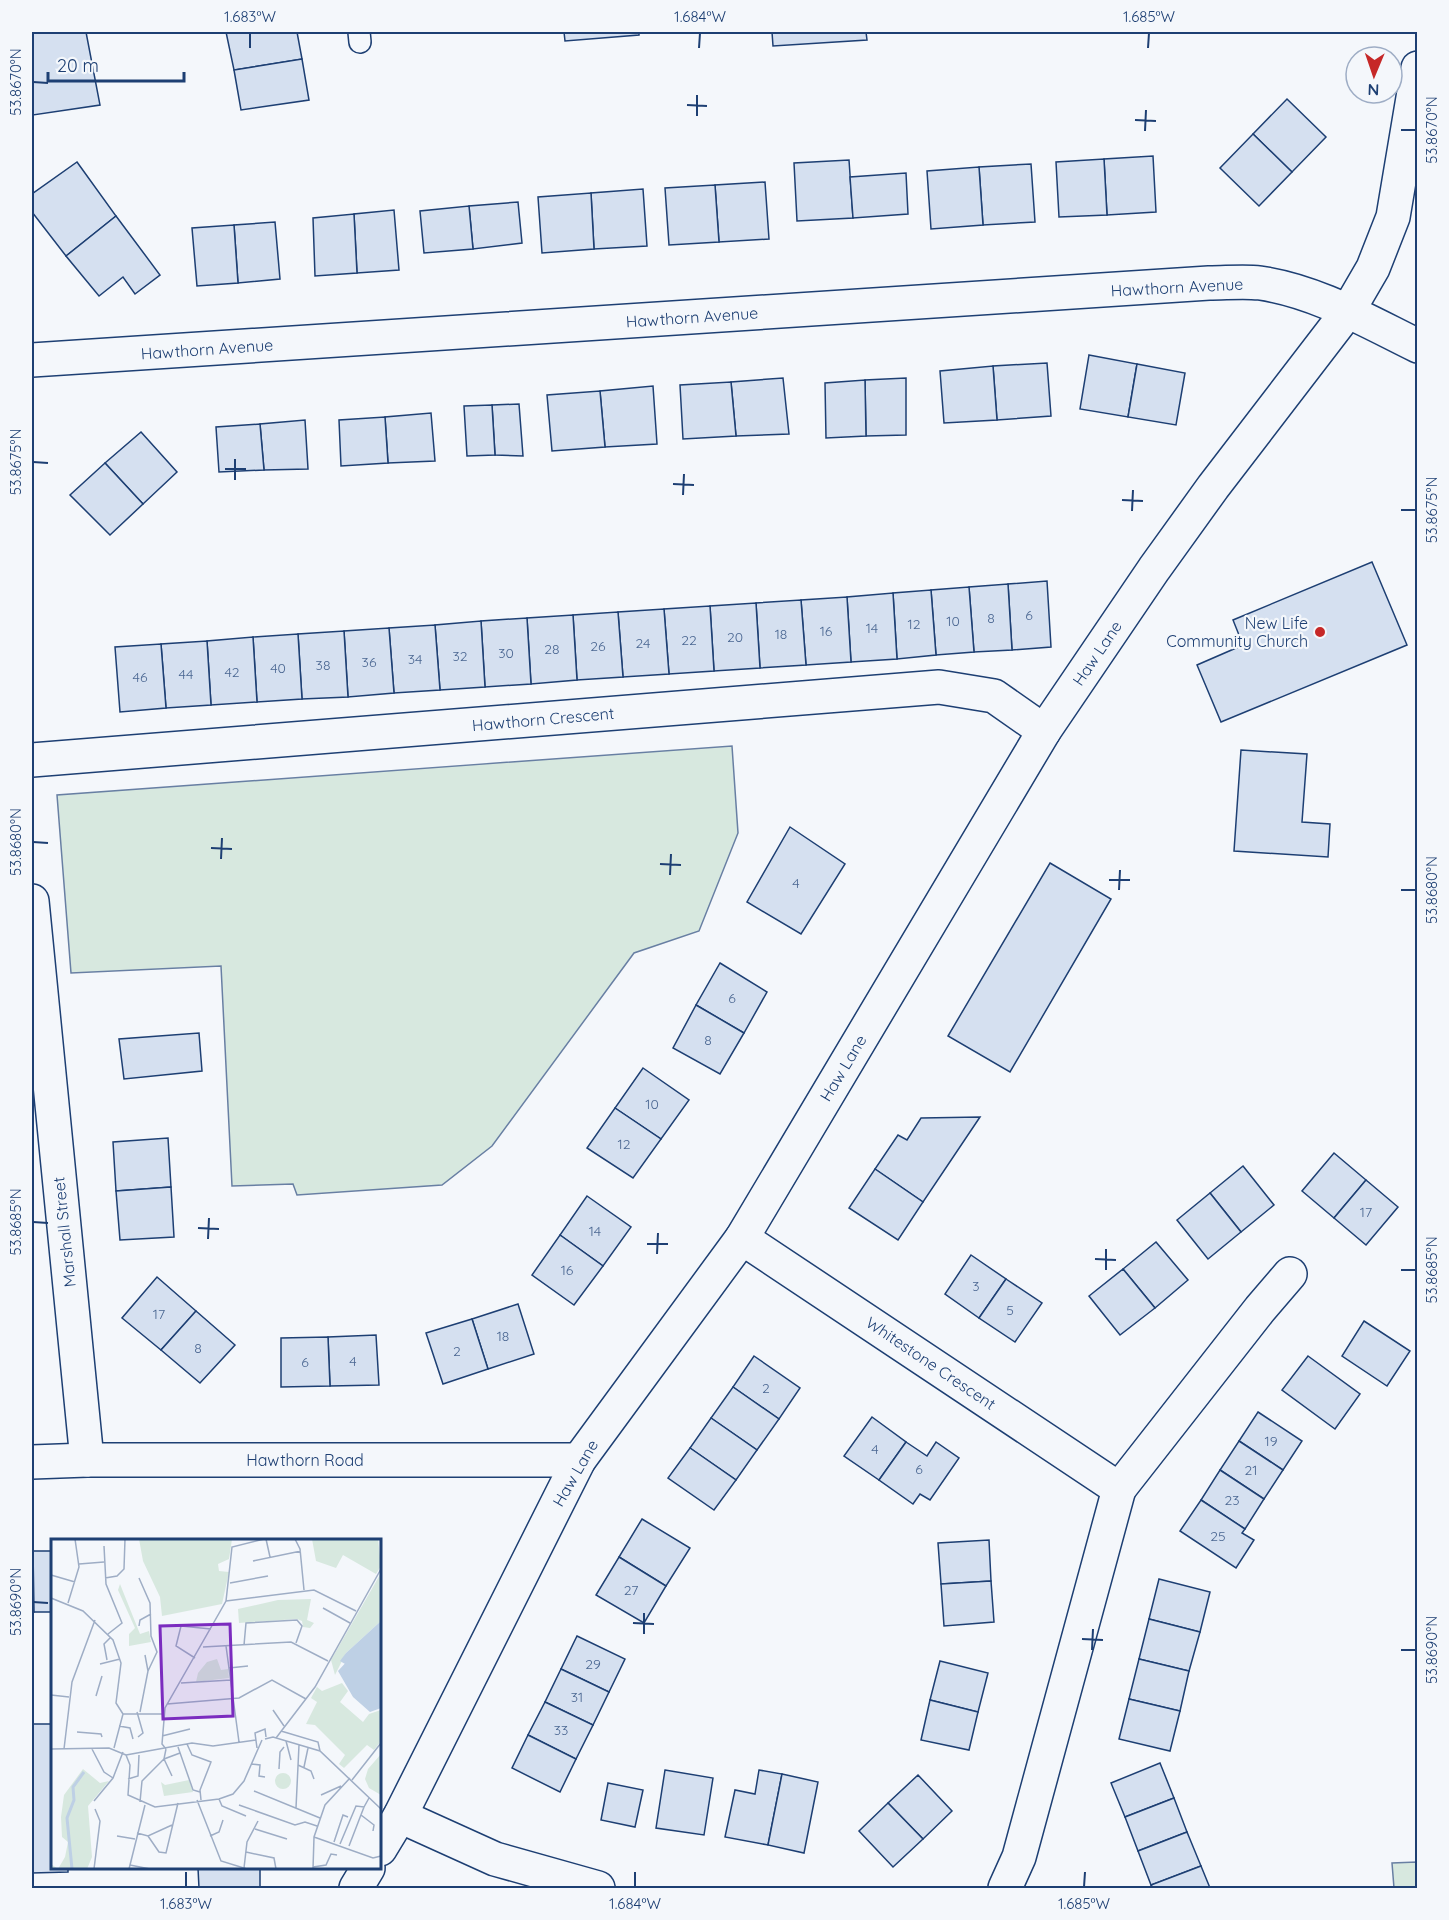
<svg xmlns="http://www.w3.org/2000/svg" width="1449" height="1920" font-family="Quicksand,sans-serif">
	<rect width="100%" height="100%" fill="#f4f7fb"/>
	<!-- green -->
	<g fill="#d7e8df" stroke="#687fa3" stroke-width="1.5">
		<polygon points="732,746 738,833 699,931 634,953 492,1146 442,1185 297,1195 293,1184 232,1186 221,966 71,973 57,795"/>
		<polygon points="1417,1862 1417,1888 1394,1888 1392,1863"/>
	</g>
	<!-- building -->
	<g fill="#d5e0f0" stroke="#1d3f73" stroke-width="1.5">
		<polygon points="32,32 86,32 100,105 33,115"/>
		<polygon points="226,32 297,32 302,59 234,70"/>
		<polygon points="564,32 639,32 639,35 565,41"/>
		<polygon points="772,32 866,32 867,40 773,46"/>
		<polygon points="302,59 309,100 241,110 234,70"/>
		<polygon points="1287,99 1326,137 1292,172 1253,134"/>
		<polygon points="1253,134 1292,172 1259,206 1220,168"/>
		<polygon points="1153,156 1156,212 1107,215 1104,159"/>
		<polygon points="1104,159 1107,215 1059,217 1056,162"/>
		<polygon points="849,160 853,218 797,221 794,163"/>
		<polygon points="77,162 116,216 66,256 32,212 32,194"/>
		<polygon points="1031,164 1035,222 983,225 979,167"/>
		<polygon points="979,167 983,225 931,229 927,171"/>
		<polygon points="906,173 908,214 853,218 850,177"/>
		<polygon points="765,182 769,239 719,242 715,185"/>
		<polygon points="715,185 719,242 669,245 665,188"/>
		<polygon points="643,189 647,246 594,249 591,193"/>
		<polygon points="591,193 594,249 542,253 538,197"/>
		<polygon points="518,202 522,243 473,249 469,206"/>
		<polygon points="469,206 473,249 424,253 420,211"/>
		<polygon points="394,210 399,270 357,273 354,214"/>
		<polygon points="354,214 357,273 315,276 313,218"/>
		<polygon points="116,216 160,275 135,294 123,277 99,296 66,256"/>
		<polygon points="275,222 280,279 238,283 234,225"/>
		<polygon points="234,225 238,283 197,286 192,228"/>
		<polygon points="1089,355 1137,364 1128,417 1080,409"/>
		<polygon points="1047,363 1051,416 997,420 993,366"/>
		<polygon points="1137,364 1185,373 1176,425 1128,417"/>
		<polygon points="993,366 997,420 944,423 940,371"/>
		<polygon points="783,378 789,434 736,436 731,382"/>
		<polygon points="906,378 906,435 866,436 865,380"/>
		<polygon points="865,380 866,436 826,438 825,383"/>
		<polygon points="731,382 736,436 683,439 680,385"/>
		<polygon points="653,386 657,444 605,447 600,391"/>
		<polygon points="600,391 605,447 552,451 547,395"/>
		<polygon points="519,404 523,456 495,455 492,405"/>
		<polygon points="492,405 495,455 467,456 464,406"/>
		<polygon points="431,413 435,461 388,463 385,417"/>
		<polygon points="385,417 388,463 341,466 339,420"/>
		<polygon points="305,420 308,469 264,470 260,424"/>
		<polygon points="260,424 264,470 219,472 216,427"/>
		<polygon points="141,432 177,472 143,504 105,463"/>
		<polygon points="105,463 143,504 110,535 70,495"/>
		<polygon points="1372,562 1407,645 1221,722 1197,665 1243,645 1233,620"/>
		<polygon points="1047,581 1051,647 1012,650 1008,584"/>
		<polygon points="1008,584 1012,650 974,652 969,587"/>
		<polygon points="969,587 974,652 936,655 931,590"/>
		<polygon points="931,590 936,655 897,659 893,593"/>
		<polygon points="893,593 897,659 851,662 847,597"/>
		<polygon points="847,597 851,662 806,665 801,600"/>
		<polygon points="801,600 806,665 760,668 756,603"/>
		<polygon points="756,603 760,668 714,671 710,606"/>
		<polygon points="710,606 714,671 669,674 664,609"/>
		<polygon points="664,609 669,674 623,677 618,612"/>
		<polygon points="618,612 623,677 577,680 573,615"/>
		<polygon points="573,615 577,680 531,684 527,618"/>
		<polygon points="527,618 531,684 485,687 481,621"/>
		<polygon points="481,621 485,687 440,690 435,625"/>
		<polygon points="435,625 440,690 394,693 389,628"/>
		<polygon points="389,628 394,693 348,697 344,631"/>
		<polygon points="344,631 348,697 302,699 298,634"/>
		<polygon points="298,634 302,699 257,702 253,637"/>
		<polygon points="253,637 257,702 211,705 207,641"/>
		<polygon points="207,641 211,705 166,708 161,644"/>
		<polygon points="161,644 166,708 120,712 115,647"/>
		<polygon points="1241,750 1307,754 1302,822 1330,824 1328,857 1234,851"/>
		<polygon points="790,827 845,864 801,934 747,902"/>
		<polygon points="1050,863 1111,899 1010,1072 948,1036"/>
		<polygon points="720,963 767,992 744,1033 696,1005"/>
		<polygon points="696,1005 744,1033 720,1074 673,1048"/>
		<polygon points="199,1033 202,1071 124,1079 119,1039"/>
		<polygon points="643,1068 689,1100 661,1139 615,1108"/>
		<polygon points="615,1108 661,1139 633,1178 587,1148"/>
		<polygon points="980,1117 923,1202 875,1169 898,1135 907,1140 921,1118"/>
		<polygon points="168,1138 171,1187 116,1191 113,1142"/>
		<polygon points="1334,1153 1366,1180 1334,1218 1302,1191"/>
		<polygon points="1243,1166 1274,1205 1241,1232 1210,1193"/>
		<polygon points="875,1169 923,1202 898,1240 849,1208"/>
		<polygon points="1366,1180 1398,1207 1366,1245 1334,1218"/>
		<polygon points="171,1187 174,1237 120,1240 116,1191"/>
		<polygon points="1210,1193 1241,1232 1208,1259 1177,1220"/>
		<polygon points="587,1196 631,1227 603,1266 560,1235"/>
		<polygon points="560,1235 603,1266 574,1305 532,1275"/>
		<polygon points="1156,1242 1188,1280 1155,1308 1123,1269"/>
		<polygon points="971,1255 1006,1279 979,1318 945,1294"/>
		<polygon points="1123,1269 1155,1308 1120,1335 1089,1296"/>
		<polygon points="157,1277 196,1311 161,1350 122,1318"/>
		<polygon points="1006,1279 1042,1303 1015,1342 979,1318"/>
		<polygon points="518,1304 534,1354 488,1369 472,1319"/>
		<polygon points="196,1311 235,1345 200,1383 161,1350"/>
		<polygon points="472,1319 488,1369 443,1384 426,1333"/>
		<polygon points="1364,1321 1410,1351 1387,1386 1342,1356"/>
		<polygon points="376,1335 379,1385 330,1386 328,1337"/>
		<polygon points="328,1337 330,1386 281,1387 281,1338"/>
		<polygon points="754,1356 800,1388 779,1419 733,1387"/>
		<polygon points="1308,1356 1360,1394 1335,1429 1282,1390"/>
		<polygon points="733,1387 779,1419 757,1450 711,1418"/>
		<polygon points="1258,1412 1302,1441 1283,1470 1239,1441"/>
		<polygon points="872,1417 906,1442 879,1480 844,1456"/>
		<polygon points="711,1418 757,1450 736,1480 690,1448"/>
		<polygon points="1239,1441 1283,1470 1264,1499 1220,1470"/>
		<polygon points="906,1442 927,1456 936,1442 959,1458 930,1500 920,1494 913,1504 879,1480"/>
		<polygon points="690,1448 736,1480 714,1510 668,1478"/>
		<polygon points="1220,1470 1264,1499 1245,1529 1201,1500"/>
		<polygon points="1201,1500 1245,1529 1242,1533 1254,1540 1236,1568 1180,1531"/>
		<polygon points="642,1519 690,1548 666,1586 619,1557"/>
		<polygon points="989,1540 991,1581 941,1584 938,1543"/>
		<polygon points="32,1551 33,1551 34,1612 32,1612"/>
		<polygon points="33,1551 52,1551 52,1612 34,1612"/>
		<polygon points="619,1557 666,1586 644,1623 596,1595"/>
		<polygon points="1159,1579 1210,1592 1200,1632 1149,1619"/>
		<polygon points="991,1581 994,1622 944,1626 941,1584"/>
		<polygon points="1149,1619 1200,1632 1189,1671 1139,1659"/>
		<polygon points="577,1636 625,1659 609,1692 561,1669"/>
		<polygon points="1139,1659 1189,1671 1180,1711 1129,1699"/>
		<polygon points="940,1661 988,1673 978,1712 930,1700"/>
		<polygon points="561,1669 609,1692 593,1725 545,1702"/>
		<polygon points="1129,1699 1180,1711 1170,1751 1119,1739"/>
		<polygon points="930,1700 978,1712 969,1750 921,1740"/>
		<polygon points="545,1702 593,1725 576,1759 528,1735"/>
		<polygon points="32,1724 52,1724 52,1868 68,1868 68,1872 32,1873"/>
		<polygon points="528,1735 576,1759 560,1792 512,1768"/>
		<polygon points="1160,1763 1174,1798 1125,1817 1111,1783"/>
		<polygon points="665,1770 713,1778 704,1835 656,1828"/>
		<polygon points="759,1770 782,1774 768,1845 725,1837 735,1790 755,1794"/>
		<polygon points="782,1774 818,1782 804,1853 768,1845"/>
		<polygon points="918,1775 952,1811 923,1839 888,1803"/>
		<polygon points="608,1783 643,1790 635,1827 601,1820"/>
		<polygon points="1174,1798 1187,1832 1138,1851 1125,1817"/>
		<polygon points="888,1803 923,1839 893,1867 859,1831"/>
		<polygon points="1187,1832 1201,1866 1151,1885 1138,1851"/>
		<polygon points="1201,1866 1210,1888 1153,1888 1151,1885"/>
		<polygon points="198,1868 260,1868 260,1888 199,1888"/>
	</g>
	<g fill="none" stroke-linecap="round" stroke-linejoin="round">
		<!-- lane casing -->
		<g stroke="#1d3f73" stroke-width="24">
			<polyline id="lane" points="359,32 360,42"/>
		</g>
		<!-- street casing -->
		<g stroke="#1d3f73" stroke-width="36">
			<g id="street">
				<path d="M 32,360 L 1209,283 C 1226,283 1244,281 1260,283 C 1316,291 1367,321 1418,346"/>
				<polyline points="32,760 939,687 994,696 1044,731"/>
				<polyline points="32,901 87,1460"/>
				<polyline points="742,1238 1119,1489 1019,1857 1005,1888"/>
				<polyline points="32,1462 87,1460 579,1460"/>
				<polyline points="1119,1489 1260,1309 1290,1274"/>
				<polyline points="400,1816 495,1859 598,1888"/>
				<polyline points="380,1849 400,1816 579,1460 742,1238 1044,731 1154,569 1213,487 1348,311 1373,268 1393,217 1418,68"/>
				<polyline points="356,1888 368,1868"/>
			</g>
		</g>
		<!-- lane -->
		<use href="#lane" stroke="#f4f7fb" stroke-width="21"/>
		<!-- street -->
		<use href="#street" stroke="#f4f7fb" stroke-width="33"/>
	</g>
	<!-- ticks -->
	<path fill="none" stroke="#1d3f73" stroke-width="2" d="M 250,48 L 250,33M 699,48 L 700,33M 1148,48 L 1149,33M 33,82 L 48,83M 687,105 L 707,106M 697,116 L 697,95M 1135,120 L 1156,121M 1401,130 L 1416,130M 1145,131 L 1146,110M 33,462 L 48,463M 225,469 L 246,469M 235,480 L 235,459M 673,484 L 694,485M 683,495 L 684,474M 1122,500 L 1143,501M 1401,510 L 1416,510M 1132,511 L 1133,490M 33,842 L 48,843M 211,848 L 232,849M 221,859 L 222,838M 660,864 L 681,865M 670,875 L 671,854M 1109,880 L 1130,880M 1119,890 L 1120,870M 1401,890 L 1416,890M 33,1222 L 48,1223M 198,1228 L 219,1229M 208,1239 L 209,1218M 647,1244 L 668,1244M 657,1254 L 658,1233M 1095,1259 L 1116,1260M 1106,1270 L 1106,1249M 1401,1270 L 1416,1270M 33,1602 L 48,1603M 633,1623 L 654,1624M 644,1634 L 644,1613M 1082,1639 L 1103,1640M 1092,1650 L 1093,1629M 1401,1650 L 1416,1650M 186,1887 L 186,1872M 635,1887 L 635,1872M 1084,1887 L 1085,1872"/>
	<!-- markers -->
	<circle fill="#c62828" stroke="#f4f7fb" stroke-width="2" cx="1320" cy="632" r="6"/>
	<g text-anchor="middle" stroke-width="4.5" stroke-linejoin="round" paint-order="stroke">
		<!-- number labels -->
		<g font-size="14" fill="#4b6792">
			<text x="1029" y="620">6</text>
			<text x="991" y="623">8</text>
			<text x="953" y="626">10</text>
			<text x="914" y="629">12</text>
			<text x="872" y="633">14</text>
			<text x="826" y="636">16</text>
			<text x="781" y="639">18</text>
			<text x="735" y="642">20</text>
			<text x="689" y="645">22</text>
			<text x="643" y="648">24</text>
			<text x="598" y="651">26</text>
			<text x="552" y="654">28</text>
			<text x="506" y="658">30</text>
			<text x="460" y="661">32</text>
			<text x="415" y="664">34</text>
			<text x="369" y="667">36</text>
			<text x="323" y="670">38</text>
			<text x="278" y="673">40</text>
			<text x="232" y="677">42</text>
			<text x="186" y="679">44</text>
			<text x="140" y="682">46</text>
			<text x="796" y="888">4</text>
			<text x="732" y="1003">6</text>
			<text x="708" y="1045">8</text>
			<text x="652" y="1109">10</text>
			<text x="624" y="1149">12</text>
			<text x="1366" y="1217">17</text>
			<text x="595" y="1236">14</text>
			<text x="567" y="1275">16</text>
			<text x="976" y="1291">3</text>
			<text x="1010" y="1315">5</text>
			<text x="159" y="1319">17</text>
			<text x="503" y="1341">18</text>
			<text x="198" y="1353">8</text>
			<text x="457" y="1356">2</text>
			<text x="353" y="1366">4</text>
			<text x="305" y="1367">6</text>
			<text x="766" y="1393">2</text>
			<text x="1271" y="1446">19</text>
			<text x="875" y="1454">4</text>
			<text x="919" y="1474">6</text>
			<text x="1251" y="1475">21</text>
			<text x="1232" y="1505">23</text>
			<text x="1218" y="1541">25</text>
			<text x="631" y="1595">27</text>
			<text x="593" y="1669">29</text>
			<text x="577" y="1702">31</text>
			<text x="561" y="1735">33</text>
		</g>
		<!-- street labels -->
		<g font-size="16" fill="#1d3f73" stroke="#f4f7fb">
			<text transform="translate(1177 287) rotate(-3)" y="6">Hawthorn Avenue</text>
			<text transform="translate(692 317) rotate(-4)" y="6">Hawthorn Avenue</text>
			<text transform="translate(207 349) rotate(-4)" y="6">Hawthorn Avenue</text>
			<text transform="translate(1097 653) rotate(-56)" y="6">Haw Lane</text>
			<text transform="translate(543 719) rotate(-5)" y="6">Hawthorn Crescent</text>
			<text transform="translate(843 1068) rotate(-59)" y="6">Haw Lane</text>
			<text transform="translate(64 1232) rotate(-96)" y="6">Marshall Street</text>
			<text transform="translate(931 1363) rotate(34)" y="6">Whitestone Crescent</text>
			<text x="305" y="1466">Hawthorn Road</text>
			<text transform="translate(575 1473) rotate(-60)" y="6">Haw Lane</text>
		</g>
		<!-- poi labels -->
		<g font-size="16" fill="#1d3f73" stroke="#f4f7fb" text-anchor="end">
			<text x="1308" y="629">New Life<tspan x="1308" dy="18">Community Church</tspan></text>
		</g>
	</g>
	<!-- overview -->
	<g transform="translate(51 1539)">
		<rect width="330" height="330" fill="#f4f7fb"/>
		<path d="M 88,0 L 181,0 L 178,20 L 167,25 L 168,32 L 178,33 L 171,65 L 111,77 L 109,58 L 92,22 ZM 261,0 L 327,0 L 330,27 L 325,35 L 292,16 L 285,29 L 265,22 ZM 330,34 L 330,82 L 295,114 L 284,136 L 280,121 ZM 69,45 L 89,95 L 98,92 L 100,103 L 78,107 L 78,95 L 84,89 L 67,51 ZM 260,60 L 256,81 L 263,84 L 259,89 L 252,88 L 251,82 L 246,80 L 188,84 L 187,70 L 227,61 ZM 166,120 L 170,131 L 177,130 L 178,139 L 145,143 L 147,134 L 156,123 ZM 291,144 L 297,152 L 289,163 L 312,183 L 318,175 L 330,171 L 330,202 L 323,211 L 316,206 L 293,229 L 288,225 L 294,216 L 264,186 L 255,185 L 266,163 L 260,159 L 266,148 L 271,152 ZM 330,215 L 330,256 L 318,249 L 314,240 L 317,230 ZM 32,230 L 49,244 L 58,242 L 37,267 L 41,318 L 36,330 L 0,330 L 0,325 L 7,330 L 14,318 L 17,303 L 11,298 L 10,278 L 13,256 ZM224 242a8 8 0 1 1 16 0a8 8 0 1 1-16 0ZM 138,241 L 142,253 L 113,257 L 110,243 L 114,246 Z" fill="#d7e8df"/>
		<path d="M 330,82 L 330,169 L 319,173 L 302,158 L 287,132 L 299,119 L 294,125 L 289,122 L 295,114 Z" fill="#bed0e5"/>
		<path fill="none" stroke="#bed0e5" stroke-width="3" d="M 21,330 L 16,279 L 23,261 L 22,248 L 33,233"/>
		<path fill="none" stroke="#9eadc5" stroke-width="1.5" d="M 215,0 L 219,18M 244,0 L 249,10 L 253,51M 53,7 L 55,45 L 71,84 L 57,95M 202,22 L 250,12M 28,25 L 53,23M 0,36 L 24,43M 54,39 L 66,37 L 73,30 L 74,0M 88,39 L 99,64 L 100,97 L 106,113 L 97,132M 179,44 L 217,37M 0,59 L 32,72 L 62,101 L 70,124 L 65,164 L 72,175M 175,62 L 263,51 L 305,72M 17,64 L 28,28 L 24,0M 272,69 L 299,84M 88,87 L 89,81 L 100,75M 193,106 L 195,84 L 246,81 L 251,87 L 245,104M 175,107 L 188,203M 152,108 L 240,103 L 277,122M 144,119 L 125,107 L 130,87 L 160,90M 56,121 L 53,105 L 59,99M 49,125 L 69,120M 178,129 L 197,127M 130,144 L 180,141M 0,156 L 18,158M 45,157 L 51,137M 116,165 L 188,159 L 221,141 L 255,160M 222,171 L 233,187M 86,173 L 92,194 L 87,198M 89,173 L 97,132 L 94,116M 72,175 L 114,175M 68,187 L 79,189 L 82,200M 230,192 L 267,203 L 269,212M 26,193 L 50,195 L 51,198M 111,197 L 139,190M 225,199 L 264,148 L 330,30M 214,200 L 222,198 L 269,212 L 330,270M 235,202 L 240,221M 136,205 L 141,216 L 160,223 L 149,251 L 150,261M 127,208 L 142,251 L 149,253M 63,209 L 72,175M 206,209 L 204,194 L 214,190 L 215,198M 0,210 L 58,209 L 75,216M 13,210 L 21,143 L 44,81M 41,210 L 53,233 L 62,239M 115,210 L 111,205 L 114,169 L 175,62 L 181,8 L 213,0M 75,216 L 79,226 L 77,256 L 104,268 L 168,260 L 182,255 L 193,242 L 211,201M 75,216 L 141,204 L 162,207 L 205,201M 200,225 L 209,226 L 208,237 L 214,238M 247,226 L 260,232 L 263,240M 253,228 L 257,209M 228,230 L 229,213 L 233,208M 121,237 L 113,220 L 129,214M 77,240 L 87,237 L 88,216M 301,241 L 330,204M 203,252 L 269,279M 270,256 L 290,247M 168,260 L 171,267 L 195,277M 146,261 L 170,322 L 196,330M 43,262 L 62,239 L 72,213M 89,263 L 91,242 L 113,220 L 115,210M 188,266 L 244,286 L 254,283 L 266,287M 245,269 L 248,206M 310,276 L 323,286 L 322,292M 204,290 L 236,300M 86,294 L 97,297 L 121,286M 66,297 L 84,300M 97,297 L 108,313 L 115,314 L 127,264M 159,297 L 168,293 L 172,281M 263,298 L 322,319 L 330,317M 283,303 L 292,276 L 297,278M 289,305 L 305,267 L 313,268 L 318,259M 298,307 L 313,268M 195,313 L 223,319 L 225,330M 79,326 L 99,330M 262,328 L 275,326 L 280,315 L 286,316M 193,329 L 196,303 L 207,282M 43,330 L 49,282 L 44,270M 78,330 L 94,266M 262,330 L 263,298 L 274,266 L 299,239"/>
		<path fill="#7b2cbf" fill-opacity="0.15" stroke="#7b2cbf" stroke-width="3" d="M 179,85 L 182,177 L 112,180 L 109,87 Z"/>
		<rect width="330" height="330" fill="none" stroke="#1d3f73" stroke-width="3"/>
	</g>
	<!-- border -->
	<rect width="1449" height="1920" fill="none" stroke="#f4f7fb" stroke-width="66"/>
	<!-- north arrow -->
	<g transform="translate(1374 75) rotate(182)"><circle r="28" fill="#f4f7fb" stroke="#9eadc5" stroke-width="1.5"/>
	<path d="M0-4.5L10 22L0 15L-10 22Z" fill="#c62828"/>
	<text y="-9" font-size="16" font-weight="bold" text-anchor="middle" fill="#1d3f73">N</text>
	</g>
	<!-- scale -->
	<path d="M48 72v9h136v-9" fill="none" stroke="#1d3f73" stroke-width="3"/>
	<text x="57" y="72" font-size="18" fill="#1d3f73" stroke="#f4f7fb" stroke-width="4.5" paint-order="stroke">20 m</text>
	<rect x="33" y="33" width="1383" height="1854" fill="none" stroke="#1d3f73" stroke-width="2"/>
	<g font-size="15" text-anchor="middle" fill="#1d3f73">
		<text x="250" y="22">1.683°W</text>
		<text x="700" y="22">1.684°W</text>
		<text x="1149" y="22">1.685°W</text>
		<text transform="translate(16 82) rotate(-90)" y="5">53.8670°N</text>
		<text transform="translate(1432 130) rotate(-90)" y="5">53.8670°N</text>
		<text transform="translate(16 462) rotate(-90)" y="5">53.8675°N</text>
		<text transform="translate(1432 510) rotate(-90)" y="5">53.8675°N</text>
		<text transform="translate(16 842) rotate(-90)" y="5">53.8680°N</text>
		<text transform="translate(1432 890) rotate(-90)" y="5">53.8680°N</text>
		<text transform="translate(16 1222) rotate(-90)" y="5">53.8685°N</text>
		<text transform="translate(1432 1270) rotate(-90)" y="5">53.8685°N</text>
		<text transform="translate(16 1602) rotate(-90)" y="5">53.8690°N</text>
		<text transform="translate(1432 1650) rotate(-90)" y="5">53.8690°N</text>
		<text x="186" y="1909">1.683°W</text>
		<text x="635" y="1909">1.684°W</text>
		<text x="1084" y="1909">1.685°W</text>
	</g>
</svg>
